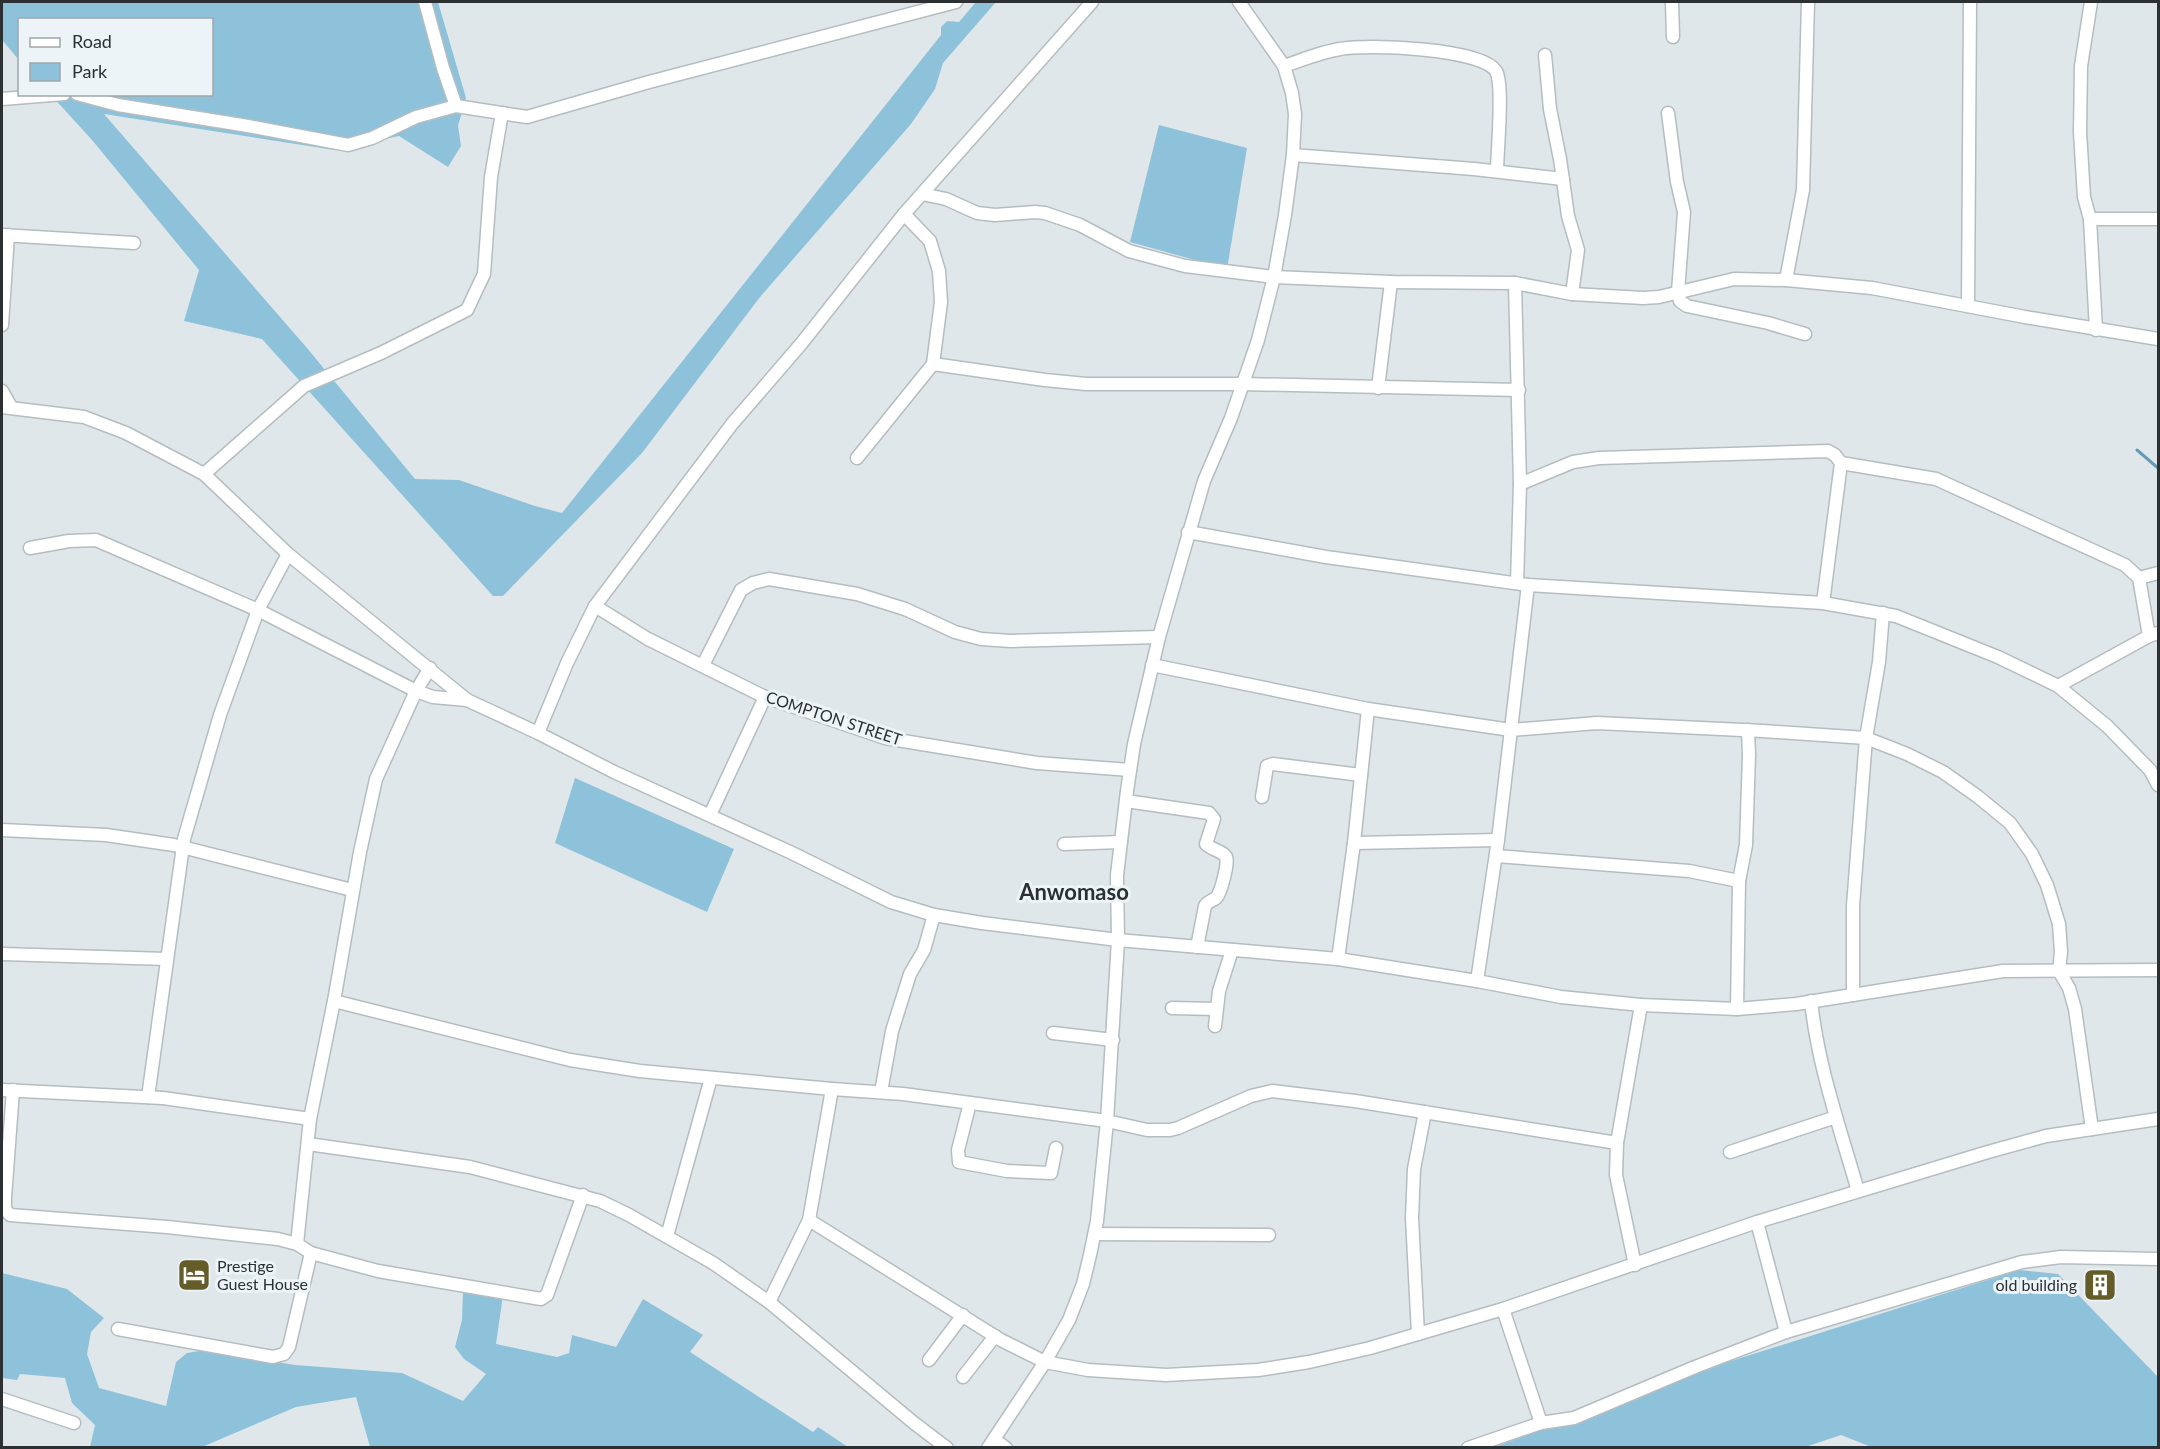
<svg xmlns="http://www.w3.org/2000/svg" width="2160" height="1449" font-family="Lato,sans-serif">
	<rect width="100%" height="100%" fill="#dfe7ea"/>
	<!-- green -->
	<g fill="#8ec2db">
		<polygon points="2,2 438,2 466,98 458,126 461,146 448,167 399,136 334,150 104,114 307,348 415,479 459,480 535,506 562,513 941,35 941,27 947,21 959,22 976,2 996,2 943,63 935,89 911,124 760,297 642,453 503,596 493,596 262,339 184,321 199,270 92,140 51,95 212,94 212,20 20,20 19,60 2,40"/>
		<polygon points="1159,125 1247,148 1227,269 1130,242"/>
		<polygon points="575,778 734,849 707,912 555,843"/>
		<polygon points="2019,1270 2058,1274 2158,1377 2158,1447 1874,1448 1841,1435 1802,1448 1492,1448 1693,1373"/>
		<polygon points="2,1273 67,1289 104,1318 91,1332 87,1354 99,1388 166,1406 176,1362 187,1353 205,1350 295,1365 402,1373 463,1401 486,1374 464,1359 455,1347 462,1320 463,1291 503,1295 496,1344 557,1357 569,1353 572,1335 616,1347 643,1299 703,1335 690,1352 813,1432 818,1427 848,1447 370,1447 356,1397 296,1407 202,1447 90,1447 95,1425 72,1403 65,1378 20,1374 17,1380 2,1378"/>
	</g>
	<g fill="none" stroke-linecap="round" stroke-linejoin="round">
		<!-- stream -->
		<polyline stroke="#659bb5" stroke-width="3" points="2137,450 2158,468"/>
		<!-- minor casing -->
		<g stroke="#b5bdc0" stroke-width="15">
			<g id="minor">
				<polyline points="425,2 443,68 456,106"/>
				<polyline points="1672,2 1673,37"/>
				<polyline points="2091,2 2081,66 2080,132 2084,197 2090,219 2096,330"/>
				<polyline points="1545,55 1550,109 1560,159 1568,216 1578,250 1572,294"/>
				<path d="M 1284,66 C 1302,60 1321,52 1340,49 C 1367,44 1481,48 1496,71 C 1504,85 1497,152 1497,171"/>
				<polyline points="77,94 118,105 248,126 348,145 372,138 416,117 456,106 527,117 649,82 956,2"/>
				<polyline points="2,99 64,94"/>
				<polyline points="1668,113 1677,182 1684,212 1678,292 1680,301 1687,306 1768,323 1805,334"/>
				<polyline points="1293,155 1474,169 1563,179"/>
				<polyline points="922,194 946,199 977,213 995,215 1035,212 1045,213 1080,225 1129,251 1185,266 1274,277 1391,282 1515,283 1572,294 1643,298 1659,297 1734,279 1786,280 1872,288 2025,317 2158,339"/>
				<polyline points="2090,219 2158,219"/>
				<polyline points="2,235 134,243"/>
				<polyline points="1786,280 1803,190 1808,2"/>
				<polyline points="1515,283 1520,484 1517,583"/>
				<polyline points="1968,306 1970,2"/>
				<polyline points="2,325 8,235"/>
				<polyline points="933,364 1045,380 1086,384 1243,384 1519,390"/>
				<polyline points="1378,388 1391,282"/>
				<polyline points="2,391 11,407"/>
				<polyline points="2,407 84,417 126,433 204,474 288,554 467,700 538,733 614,772 792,853 891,902 934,915 982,923 1118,940 1338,959 1477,981 1561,997 1641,1005 1737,1009 1796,1004 2003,971 2158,970"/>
				<polyline points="857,458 933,364 941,302 939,271 930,241 904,214"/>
				<polyline points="1841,463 1936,479 2125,565 2139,578 2149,636"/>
				<polyline points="204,474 304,386 381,353 467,310 484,274 491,177 502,113"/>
				<polyline points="1520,484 1573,462 1599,458 1828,451 1835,455 1841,463 1823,603"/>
				<polyline points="1188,532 1326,557 1528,585 1823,603 1896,616 1998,657 2058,686 2107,726 2150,770 2158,785"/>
				<polyline points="30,548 69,541 96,540 258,610 416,691 433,697 467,700"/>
				<polyline points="2139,578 2158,573"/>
				<polyline points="595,606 648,639 765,697 885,738 1037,763 1130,770"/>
				<polyline points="703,665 741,590 753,583 769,579 857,594 905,609 955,632 981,639 1011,641 1159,637"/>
				<polyline points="1152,665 1368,709 1511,730 1597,723 1763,731 1866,738 1907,754 1943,772 1977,796 2010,823 2032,854 2047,885 2059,924 2061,952 2059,971 2069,988 2075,1009 2092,1129"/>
				<polyline points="2058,686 2149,636 2158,633"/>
				<polyline points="538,733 567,663 595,606 732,424 801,344 904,214 1092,2"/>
				<polyline points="1262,797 1267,766 1273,764 1361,775"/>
				<path d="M 1126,801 L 1209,813 L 1214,819 L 1206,844 C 1211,850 1222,850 1226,857 C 1229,862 1221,893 1216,898 C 1212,901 1208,901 1205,906 L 1197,947"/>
				<polyline points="710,815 765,697"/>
				<polyline points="2,830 106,835 174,845 352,890"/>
				<polyline points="1354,843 1498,840"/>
				<polyline points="1064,844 1121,842"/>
				<polyline points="1496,856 1689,871 1739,881"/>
				<polyline points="2,954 167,959"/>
				<polyline points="1338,959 1354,843 1368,709"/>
				<polyline points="1477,981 1498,840 1528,585"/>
				<polyline points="1853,995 1853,906 1866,738 1879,662 1883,613"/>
				<polyline points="334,1001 570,1060 640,1071 832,1089 903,1094 1107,1121 1147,1130 1170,1130 1178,1128 1251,1096 1272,1091 1355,1101 1617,1143"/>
				<path d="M 1811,1001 C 1818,1067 1840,1128 1858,1191"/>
				<polyline points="1172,1008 1216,1009"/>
				<polyline points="1737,1009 1739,881 1746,845 1749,755 1748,730"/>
				<polyline points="1215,1026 1219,991 1232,950"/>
				<polyline points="1053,1033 1113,1040"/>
				<polyline points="2,1090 163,1098 310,1119"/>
				<polyline points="13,1090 5,1198 5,1209 10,1215 167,1227 278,1239 297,1244 311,1253 378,1271 541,1299 547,1295 583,1195"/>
				<polyline points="881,1092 892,1031 910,974 924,950 934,915"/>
				<polyline points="148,1097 184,839 220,715 258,610 288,554"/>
				<polyline points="970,1103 958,1150 959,1162 1007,1171 1051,1173 1056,1148"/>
				<polyline points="308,1144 470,1167 600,1201 629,1215 713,1263 769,1302 914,1423 947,1448"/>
				<polyline points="1730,1152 1836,1117"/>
				<polyline points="809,1220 1001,1340 1045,1362 1088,1370 1166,1375 1258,1370 1309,1362 1370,1348 1503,1309 1757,1222 1988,1152 2046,1136 2158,1119"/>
				<polyline points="1757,1222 1786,1332"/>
				<polyline points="1095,1234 1269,1235"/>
				<polyline points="667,1236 711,1078"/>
				<polyline points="297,1244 310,1119 334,1001 360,852 376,779 416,691 430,668"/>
				<polyline points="1635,1265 1616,1175 1617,1143 1641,1005"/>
				<polyline points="769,1302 809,1220 832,1089"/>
				<polyline points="1503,1309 1541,1423"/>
				<polyline points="118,1329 273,1357 284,1354 289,1347 311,1253"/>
				<polyline points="1418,1334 1412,1218 1414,1169 1425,1112"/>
				<polyline points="929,1360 963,1315"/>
				<polyline points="963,1377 995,1336"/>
				<polyline points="2,1399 74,1423"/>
				<polyline points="994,1439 1006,1448"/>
				<polyline points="988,1448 1045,1362 1069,1320 1083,1284 1090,1255 1097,1221 1107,1121 1118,940 1117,875 1127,791 1134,744 1159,637 1204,481 1231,418 1258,340 1274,277 1285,215 1293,155 1295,114 1292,93 1284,66 1239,2"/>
				<polyline points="1468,1448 1541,1423 1574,1418 1695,1367 1786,1332 2022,1262 2061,1257 2158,1259"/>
			</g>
		</g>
		<!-- minor -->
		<use href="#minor" stroke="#fff" stroke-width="12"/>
	</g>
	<!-- icons -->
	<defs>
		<g id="hotel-square" transform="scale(1.725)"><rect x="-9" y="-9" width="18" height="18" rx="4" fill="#645d2a" stroke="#ecf4f8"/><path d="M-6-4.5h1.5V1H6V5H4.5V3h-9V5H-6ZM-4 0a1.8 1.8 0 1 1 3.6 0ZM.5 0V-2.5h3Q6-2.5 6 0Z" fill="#fff"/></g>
		<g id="building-square" transform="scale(1.725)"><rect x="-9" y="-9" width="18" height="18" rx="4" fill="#645d2a" stroke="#ecf4f8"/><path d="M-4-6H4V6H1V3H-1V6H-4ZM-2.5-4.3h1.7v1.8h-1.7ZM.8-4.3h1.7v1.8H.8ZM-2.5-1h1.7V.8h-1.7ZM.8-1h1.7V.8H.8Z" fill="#fff"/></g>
	</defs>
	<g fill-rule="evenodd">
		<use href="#hotel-square" x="194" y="1275"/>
		<use href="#building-square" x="2100" y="1285"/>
	</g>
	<g text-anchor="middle" stroke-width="6" stroke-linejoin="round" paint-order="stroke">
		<!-- street labels -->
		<g font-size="16" fill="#2d3032" stroke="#ecf4f8">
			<text transform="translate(834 718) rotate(18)" y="6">COMPTON STREET</text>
		</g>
		<!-- poi labels -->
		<g font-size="16" fill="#2d3032" stroke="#ecf4f8" text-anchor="start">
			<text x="217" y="1272">Prestige<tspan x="217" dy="18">Guest House</tspan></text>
			<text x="2077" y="1291" text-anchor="end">old building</text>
		</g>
		<!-- district labels -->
		<g font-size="22" font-weight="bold" fill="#2d3032" stroke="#ecf4f8">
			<text x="1074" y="900">Anwomaso</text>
		</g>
	</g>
	<!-- border -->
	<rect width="2160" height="1449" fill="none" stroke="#2d3032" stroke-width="6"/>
	<!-- legend -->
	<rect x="18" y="18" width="195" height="78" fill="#ecf4f8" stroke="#a0a6a9" stroke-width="1.5"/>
	<rect x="30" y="38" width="30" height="9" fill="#ffffff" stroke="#a0a6a9" stroke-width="1.5"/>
	<text x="72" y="48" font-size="18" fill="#2d3032">Road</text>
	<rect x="30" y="63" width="30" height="18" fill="#8ec2db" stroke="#a0a6a9" stroke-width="1.5"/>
	<text x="72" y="78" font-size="18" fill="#2d3032">Park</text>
</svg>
